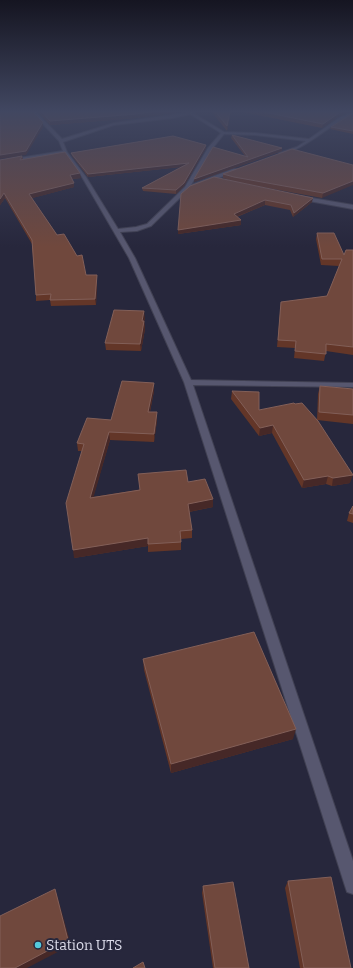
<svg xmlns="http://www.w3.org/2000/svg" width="353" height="968" font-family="Bitter,serif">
	<rect width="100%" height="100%" fill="#27273c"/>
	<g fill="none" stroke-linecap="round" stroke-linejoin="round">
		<!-- minor casing -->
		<g stroke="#414153" stroke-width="2">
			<g id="minor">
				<path d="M 31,111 L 35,111 L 62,139 L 114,123 L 199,111 L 193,113 L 224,132 L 255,133 L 309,139 L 339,118 L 353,112 L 353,114 C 327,126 309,147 281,155 L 279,153 L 297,147 L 306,141 L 255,135 L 224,134 L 212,149 L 191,185 L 233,169 L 237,169 L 237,171 L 189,189 L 151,226 L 137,231 L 120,232 L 135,258 L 191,380 L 353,383 L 353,387 L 193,385 L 353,861 L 353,894 L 347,892 L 345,886 L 184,382 L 129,258 L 82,177 L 64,153 L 0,163 L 0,161 L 63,151 L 59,141 ZM 190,114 L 221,133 L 208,148 L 185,187 L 147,224 L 136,227 L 118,229 L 86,177 L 67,152 L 63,142 L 114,125 L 173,118 Z"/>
				<polygon points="300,196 353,205 353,209 298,199 297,198"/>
			</g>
		</g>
		<!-- minor -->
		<use href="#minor" fill="#57576f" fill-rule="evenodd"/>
	</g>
	<!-- wall -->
	<g fill="#633628">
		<polygon points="37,111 186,111 136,118 50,125"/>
		<polygon points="211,111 231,111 227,131"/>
		<polygon points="238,111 349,111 348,112 338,117 322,128"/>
		<polygon points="353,113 353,134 330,129 331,127"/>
		<polygon points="232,135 282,148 282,151 194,182 245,156 231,138"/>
		<polygon points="206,145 206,148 184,186 176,194 143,191 142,188 181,167 88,177 72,156 71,153"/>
		<polygon points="22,156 23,159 81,178 72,179 74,187 32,198 57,235 86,275 97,281 96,305 51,306 50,300 36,301 36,295 32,244 5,198 0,205 0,160"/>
		<polygon points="353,165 322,198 240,183 312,202 293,217 290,210 265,205 237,217 241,225 178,234 178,230 232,181 223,178 223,174"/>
		<polygon points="317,233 344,255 353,250 353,355 326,351 324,361 294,358 295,348 277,347 281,302 327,296 339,266 321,265 316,239"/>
		<polygon points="145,318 144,321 145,329 141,351 106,350 105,343"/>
		<polygon points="154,383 154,391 150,412 157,420 154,442 110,440 93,497 188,482 213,507 189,512 192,530 192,538 181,539 181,550 148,552 148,546 74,558 82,451 78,451 77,443 111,420"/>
		<polygon points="320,386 353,389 353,424 317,420 318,394"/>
		<polygon points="232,391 259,410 350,483 332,486 326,484 302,488 272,433 259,436 231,399"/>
		<polygon points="353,506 353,523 347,521 349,513"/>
		<polygon points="143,659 293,739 171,773 144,670"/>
		<polygon points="288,881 351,968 300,968 285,888"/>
		<polygon points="203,886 249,968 213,968 202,893"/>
	</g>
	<!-- shaded-wall -->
	<g fill="#462827">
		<polygon points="158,111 186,111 136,118 50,125 50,121"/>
		<polygon points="230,111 231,111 227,131 227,126"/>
		<polygon points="342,111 349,111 348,112 338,117 322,128 323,124 339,113"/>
		<polygon points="43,122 43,127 26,155 0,159 0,155"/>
		<polygon points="206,145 206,148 184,186 176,194 176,190"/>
		<polygon points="282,148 282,151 194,182 194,179"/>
		<polygon points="189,163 189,166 88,177 88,174"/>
		<polygon points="80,173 81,178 71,179 70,175"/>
		<polygon points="353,181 353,185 322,198 323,193"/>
		<polygon points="74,183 74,187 29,199 29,194"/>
		<polygon points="4,193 5,198 0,205 0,199"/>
		<polygon points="313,198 312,202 293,217 294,213"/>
		<polygon points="265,200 265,205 233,218 234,214"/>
		<polygon points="241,220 241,225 178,234 178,230"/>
		<polygon points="97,275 97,281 96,305 95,299"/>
		<polygon points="144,311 145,318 142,329 142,321"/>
		<polygon points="144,321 145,329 141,351 140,344"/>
		<polygon points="154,383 154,391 148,420 148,412"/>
		<polygon points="157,412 157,420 154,442 154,434"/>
		<polygon points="273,425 272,433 259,436 260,428"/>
		<polygon points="109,432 110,440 91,506 90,498"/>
		<polygon points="353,475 350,483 332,486 333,478"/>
		<polygon points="328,476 326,484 302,488 304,480"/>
		<polygon points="213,499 213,507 188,512 188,504"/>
		<polygon points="148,538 148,546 74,558 73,550"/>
		<polygon points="296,729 293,739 171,773 171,764"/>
		<polygon points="55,889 57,895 71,945 27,968 15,968"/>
	</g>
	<!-- building -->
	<g fill="#70483d" stroke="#825f58">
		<polygon points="0,111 32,111 43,122 26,151 0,155"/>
		<polygon points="41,111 158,111 136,114 50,121"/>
		<polygon points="215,111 230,111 227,126"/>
		<polygon points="259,111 342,111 339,113 323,124"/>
		<polygon points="353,113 353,131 331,127"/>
		<polygon points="232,135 282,148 194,179 213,147 248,157"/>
		<polygon points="173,136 206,145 184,183 176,190 142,188 189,163 88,174 71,153"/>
		<polygon points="292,149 353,165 353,181 323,193 234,177 223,174"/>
		<polygon points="65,152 80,173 70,175 74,183 29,194 57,235 64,234 77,256 82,255 86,275 97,275 95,299 50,300 51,294 36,295 32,240 4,193 0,199 0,160 22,156 20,160"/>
		<polygon points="214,177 313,198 294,213 291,205 265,200 234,214 241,220 178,230 181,194 190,186"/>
		<polygon points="317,233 334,233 344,255 346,250 353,250 353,347 326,344 326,354 295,351 296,341 278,340 281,302 327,296 342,259 322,259"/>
		<polygon points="114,310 144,311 142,321 144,321 140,344 105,343"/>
		<polygon points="122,381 154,383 148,412 157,412 154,434 109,432 90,498 140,490 138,474 186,470 188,482 205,479 213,499 188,504 192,530 180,531 181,542 148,544 148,538 73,550 66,503 84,444 77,443 87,418 111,420"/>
		<polygon points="320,386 353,389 353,415 319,412"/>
		<polygon points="232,391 259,392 259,410 294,403 295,404 302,403 318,421 353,475 333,478 328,476 304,480 273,425 260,428"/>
		<polygon points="353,506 353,514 349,513"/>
		<polygon points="254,632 296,729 171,764 143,659"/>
		<polygon points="331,877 351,968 304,968 288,881"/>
		<polygon points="233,882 249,968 215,968 203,886"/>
		<polygon points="55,889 68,940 15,968 0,968 0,916"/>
		<polygon points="143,962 145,968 133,968"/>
	</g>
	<!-- sky -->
	<linearGradient id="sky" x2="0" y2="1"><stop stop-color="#151521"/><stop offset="0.45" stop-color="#414761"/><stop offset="1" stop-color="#414761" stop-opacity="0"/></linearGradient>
	<rect width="353" height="247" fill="url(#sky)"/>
	<!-- markers -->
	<circle fill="#54cadd" stroke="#27273c" stroke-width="1.5" cx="38" cy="945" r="4"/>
	<g text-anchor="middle" stroke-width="4" stroke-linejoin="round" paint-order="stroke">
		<!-- near-poi labels -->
		<g font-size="14" fill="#dedeec" stroke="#27273c" text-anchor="start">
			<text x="46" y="950">Station UTS</text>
		</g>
	</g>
</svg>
